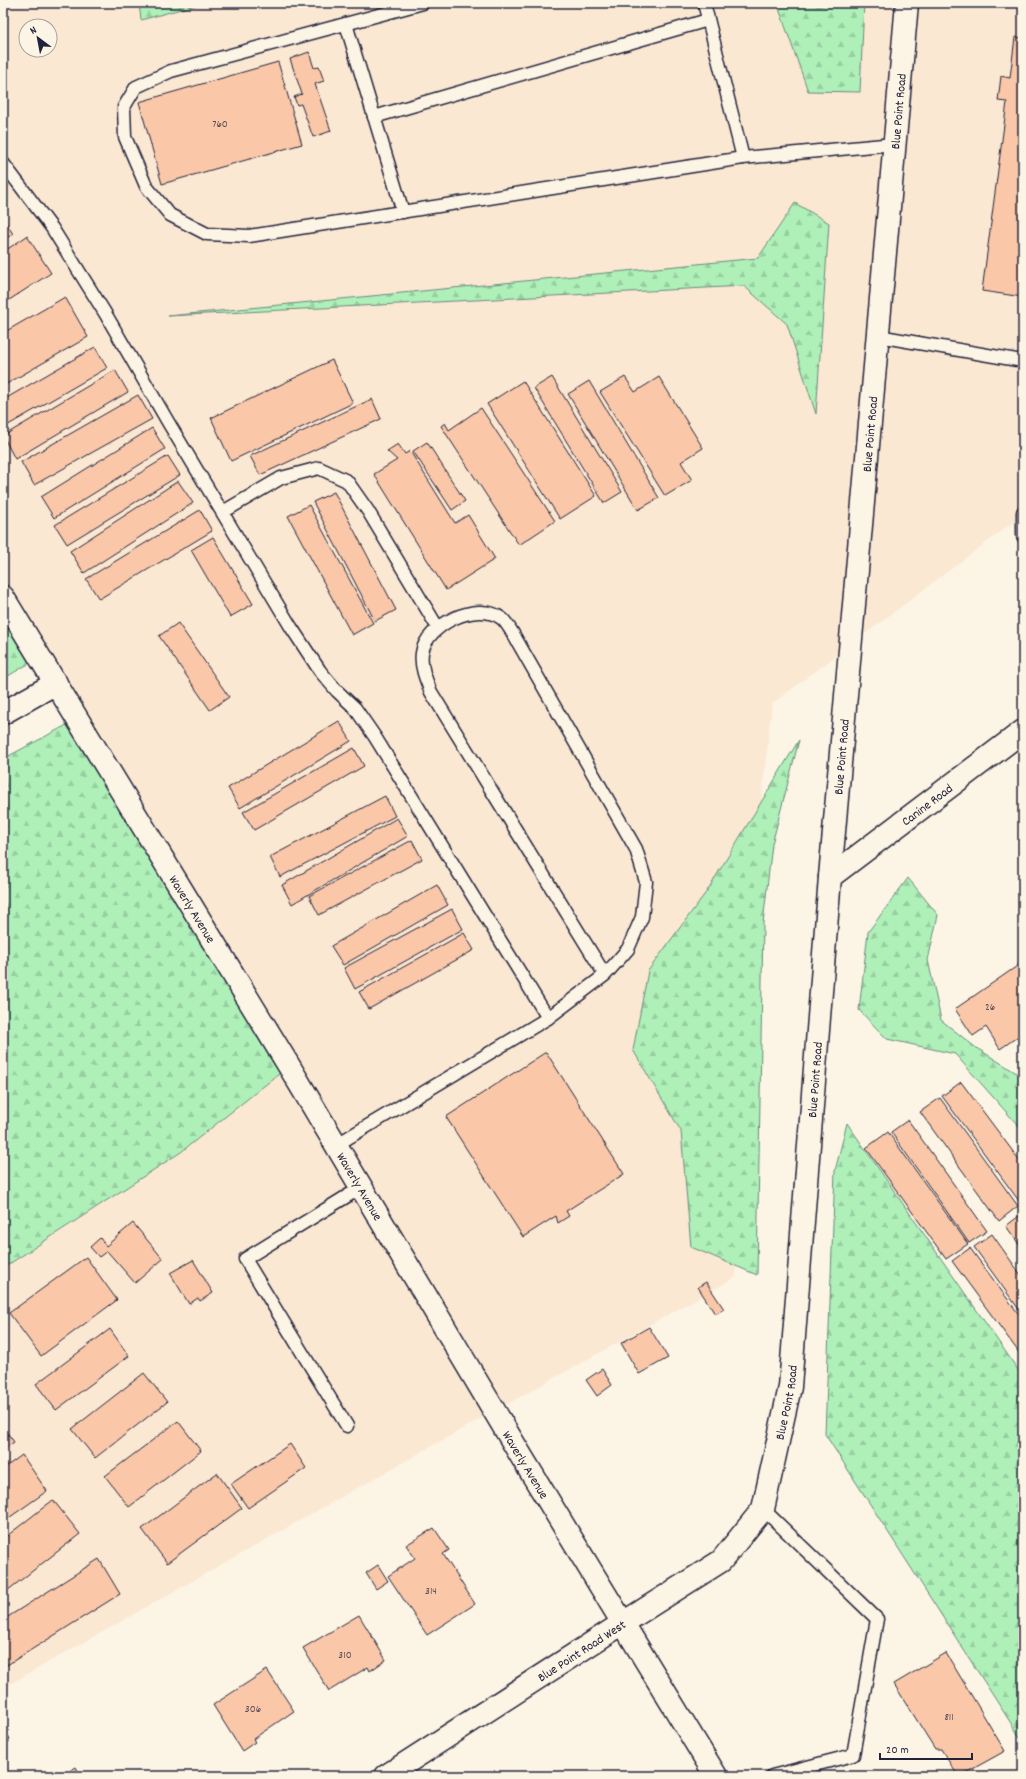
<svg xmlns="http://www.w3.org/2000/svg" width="1026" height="1779" font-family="Dekko,sans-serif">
	<defs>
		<pattern id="forest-firs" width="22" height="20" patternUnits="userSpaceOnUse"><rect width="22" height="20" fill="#aff0b9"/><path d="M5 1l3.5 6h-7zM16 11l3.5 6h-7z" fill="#96cea0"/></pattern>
	</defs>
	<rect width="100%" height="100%" fill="#fcf5e5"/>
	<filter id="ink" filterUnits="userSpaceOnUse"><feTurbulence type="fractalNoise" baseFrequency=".025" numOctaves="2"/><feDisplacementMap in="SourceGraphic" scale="8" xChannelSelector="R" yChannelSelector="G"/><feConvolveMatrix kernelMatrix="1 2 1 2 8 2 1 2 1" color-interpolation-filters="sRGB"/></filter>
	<g filter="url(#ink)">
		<!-- built -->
		<path fill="#fbe8d3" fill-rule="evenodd" d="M 3,3 L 1023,3 L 1023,515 L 772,704 L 740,1000 L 736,1277 L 457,1432 L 3,1688 L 3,1268 L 181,1152 L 289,1066 L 3,597 ZM 26,26 L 50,26 L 50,50 L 26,50 Z"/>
		<!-- forest -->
		<g fill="url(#forest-firs)" stroke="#68897a">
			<polygon points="139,3 203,3 141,20"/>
			<polygon points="777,3 864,3 860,92 808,91"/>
			<polygon points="795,203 829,223 816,414 787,324 744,286 168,316 758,258"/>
			<polygon points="3,597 40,657 3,679"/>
			<polygon points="78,719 289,1066 181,1152 3,1268 3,944 4,942 3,941 3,759"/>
			<polygon points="799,740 772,844 763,923 757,1275 691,1247 681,1131 633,1050 648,971 707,891"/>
			<polygon points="908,878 938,915 928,960 941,1020 975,1047 1023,1077 1023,1131 955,1054 887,1039 859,1010 868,932"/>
			<polygon points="847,1123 1023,1377 1023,1742 825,1434 835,1171"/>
		</g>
		<!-- building -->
		<g fill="#fac8a9" stroke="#22223b">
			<polygon points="1015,37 1023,38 1023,297 982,291 1007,102 998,101 1001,76 1010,78"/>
			<polygon points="309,52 314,68 319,67 324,81 315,84 331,131 313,137 301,104 297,105 294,97 302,94 290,59"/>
			<polygon points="278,62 302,144 162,184 139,102"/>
			<polygon points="3,218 13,234 3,240"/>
			<polygon points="27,236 51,273 3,304 3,252"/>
			<polygon points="65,297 88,337 3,386 3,333"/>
			<polygon points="95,347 107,368 3,428 3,400"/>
			<polygon points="332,360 353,403 231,461 211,418"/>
			<polygon points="115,370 128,392 15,459 3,436"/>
			<polygon points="552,377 622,492 604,503 534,388"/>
			<polygon points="625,377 635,392 659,377 703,448 681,462 692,480 665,496 600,392"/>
			<polygon points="523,381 596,496 560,519 487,404"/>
			<polygon points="589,381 659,498 638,510 568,394"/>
			<polygon points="138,395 152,419 34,485 21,462"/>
			<polygon points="372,399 381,419 260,475 250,456"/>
			<polygon points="481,408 555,521 519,545 441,426 445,423 449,430"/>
			<polygon points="152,428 165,449 54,518 41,497"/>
			<polygon points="427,442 465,501 452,510 413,451"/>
			<polygon points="398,444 405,454 410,451 455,523 468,515 495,559 446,590 374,474 397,460 387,451"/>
			<polygon points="168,456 180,475 67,544 55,525"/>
			<polygon points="178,481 193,503 84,573 70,551"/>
			<polygon points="334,492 396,610 375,621 313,502"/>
			<polygon points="309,505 373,623 352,635 288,516"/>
			<polygon points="200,510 212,531 99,599 86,579"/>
			<polygon points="213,537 253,604 230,617 191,550"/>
			<polygon points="178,623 229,697 210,710 159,636"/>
			<polygon points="339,721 351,741 240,808 228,788"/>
			<polygon points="354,748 364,766 254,830 243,812"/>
			<polygon points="385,796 395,816 280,877 270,857"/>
			<polygon points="397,818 408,836 292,904 282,885"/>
			<polygon points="412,840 422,859 319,915 309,896"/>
			<polygon points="437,885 448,905 343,965 331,946"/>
			<polygon points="452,909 463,929 355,989 344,968"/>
			<polygon points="464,933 474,950 369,1009 359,992"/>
			<polygon points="1023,962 1023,1000 1018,1003 1023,1010 1023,1033 1000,1049 986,1027 973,1036 955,1009"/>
			<polygon points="546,1052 624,1174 566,1211 569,1216 558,1223 556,1216 523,1237 446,1117"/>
			<polygon points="961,1082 1023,1165 1022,1205 942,1096"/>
			<polygon points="940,1098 1018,1206 999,1221 920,1112"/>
			<polygon points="908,1120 987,1231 969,1243 891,1132"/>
			<polygon points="888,1132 968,1244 946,1259 866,1148"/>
			<polygon points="1023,1213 1023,1250 1006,1226"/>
			<polygon points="133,1223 163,1259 135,1283 107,1251 99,1257 90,1247 100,1238 106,1246"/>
			<polygon points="992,1234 1023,1278 1023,1315 974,1247"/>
			<polygon points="970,1248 1023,1320 1023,1358 952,1261"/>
			<polygon points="86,1257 117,1300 41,1356 9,1313"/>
			<polygon points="193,1260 213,1293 200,1301 198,1298 189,1304 170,1273"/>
			<polygon points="706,1282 724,1309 715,1314 698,1287"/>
			<polygon points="649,1327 668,1358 639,1374 621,1343"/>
			<polygon points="110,1329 129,1356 56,1410 36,1384"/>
			<polygon points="602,1369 612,1385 597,1396 586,1380"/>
			<polygon points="144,1373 167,1402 95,1458 72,1429"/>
			<polygon points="178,1421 201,1451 129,1507 105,1476"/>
			<polygon points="3,1427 14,1442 3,1450"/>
			<polygon points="290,1444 306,1468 248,1508 231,1484"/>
			<polygon points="22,1455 47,1491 3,1522 3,1469"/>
			<polygon points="217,1473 242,1508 167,1563 142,1529"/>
			<polygon points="53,1500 80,1534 3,1594 3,1539"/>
			<polygon points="434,1528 449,1550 443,1554 475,1604 427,1635 388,1576 415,1558 406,1545"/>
			<polygon points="99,1559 120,1594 7,1665 3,1659 3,1620"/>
			<polygon points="378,1565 388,1581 376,1589 366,1573"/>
			<polygon points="359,1615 386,1660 370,1671 368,1667 329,1691 303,1648"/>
			<polygon points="946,1653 1005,1751 960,1776 958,1776 941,1749 935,1749 894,1684"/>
			<polygon points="267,1670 294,1711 253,1739 255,1742 242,1751 213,1705"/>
			<polygon points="3,1727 10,1739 3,1743"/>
			<polygon points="76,1767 81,1776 61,1776"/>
		</g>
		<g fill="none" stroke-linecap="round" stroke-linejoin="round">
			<!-- service casing -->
			<g stroke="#22223b" stroke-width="15">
				<g id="service">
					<polyline points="423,3 171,71 136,87 124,107 125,137 146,186 170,215 207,234 249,236 743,158 894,144"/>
					<polyline points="704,3 743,158"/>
					<polyline points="346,24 403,212"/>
					<polyline points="374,117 708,20"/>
					<polyline points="3,163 52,228 105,313 168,422 291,627 320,671 337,691 355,708 375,737 548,1018"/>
					<polyline points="878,336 1023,361"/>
					<polyline points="223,512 281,478 319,468 347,481 368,511 438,628"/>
					<polyline points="1023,512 1023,536"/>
					<path d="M 336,1145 L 548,1018 L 605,975 L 431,692 C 426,680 420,666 422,653 C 426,625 477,600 501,618 C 506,621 509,628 512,632 L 636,849 L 646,882 L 642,917 L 628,949 L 605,975"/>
					<polyline points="347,1426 245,1259 362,1187"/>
					<polyline points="763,1509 877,1619 853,1755 772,1776"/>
				</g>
			</g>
			<!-- minor casing -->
			<g stroke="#22223b" stroke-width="25">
				<g id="minor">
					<polyline points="3,713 56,683"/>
					<path id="s1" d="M 830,877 L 1023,731"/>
					<polyline points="386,1776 623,1623"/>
				</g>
			</g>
			<!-- tertiary casing -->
			<g stroke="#22223b" stroke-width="25">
				<g id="tertiary">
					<path id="s2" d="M 3,597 L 289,1066 L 523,1459 L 716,1776"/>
					<path id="s3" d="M 623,1623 L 721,1561 L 763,1509 L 790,1387 L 830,877 L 907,3"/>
				</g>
			</g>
			<!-- service -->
			<use href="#service" stroke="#fcf5e5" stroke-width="12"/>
			<!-- minor -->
			<use href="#minor" stroke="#fcf5e5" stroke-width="22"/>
			<!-- tertiary -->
			<use href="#tertiary" stroke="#fcf5e5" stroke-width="22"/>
		</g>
	</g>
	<g text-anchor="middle" stroke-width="4" stroke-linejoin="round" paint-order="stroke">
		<!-- number labels -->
		<g font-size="11" fill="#584c56">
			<text x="220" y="127">760</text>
			<text x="990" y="1010">26</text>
			<text x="431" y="1594">314</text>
			<text x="345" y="1658">310</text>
			<text x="253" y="1712">306</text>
			<text x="949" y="1720">811</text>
		</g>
		<!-- street labels -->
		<g font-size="13" fill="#22223b" stroke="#fcf5e5">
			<text dy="5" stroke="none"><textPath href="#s3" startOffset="1588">Blue Point Road</textPath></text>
			<text dy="5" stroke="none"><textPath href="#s3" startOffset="1264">Blue Point Road</textPath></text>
			<text dy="5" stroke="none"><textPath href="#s3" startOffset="940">Blue Point Road</textPath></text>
			<text dy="5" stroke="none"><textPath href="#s1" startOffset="121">Canine Road</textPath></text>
			<text dy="5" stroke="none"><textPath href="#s2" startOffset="365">Waverly Avenue</textPath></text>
			<text dy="5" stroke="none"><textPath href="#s3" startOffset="616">Blue Point Road</textPath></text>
			<text dy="5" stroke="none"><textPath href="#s2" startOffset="689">Waverly Avenue</textPath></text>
			<text dy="5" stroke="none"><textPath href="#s3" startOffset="292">Blue Point Road</textPath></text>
			<text dy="5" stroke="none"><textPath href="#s2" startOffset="1013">Waverly Avenue</textPath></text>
			<text transform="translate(581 1650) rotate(-33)" y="5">Blue Point Road West</text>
		</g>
	</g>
	<!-- margin -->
	<rect width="1026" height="1779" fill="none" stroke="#fcf5e5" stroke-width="16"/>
	<rect x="8" y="8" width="1010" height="1763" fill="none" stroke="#22223b" stroke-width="1.5" filter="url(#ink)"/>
	<!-- north arrow -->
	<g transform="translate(38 38) rotate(328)"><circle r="19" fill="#fcf5e5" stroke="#a5a1a1"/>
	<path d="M0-3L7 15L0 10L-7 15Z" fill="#22223b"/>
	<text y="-6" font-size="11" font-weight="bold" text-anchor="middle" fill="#22223b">N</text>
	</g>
	<!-- scale -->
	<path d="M880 1753v6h92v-6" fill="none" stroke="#22223b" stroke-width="2"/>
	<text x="886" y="1753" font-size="12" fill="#22223b" stroke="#fcf5e5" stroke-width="3" paint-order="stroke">20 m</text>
</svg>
